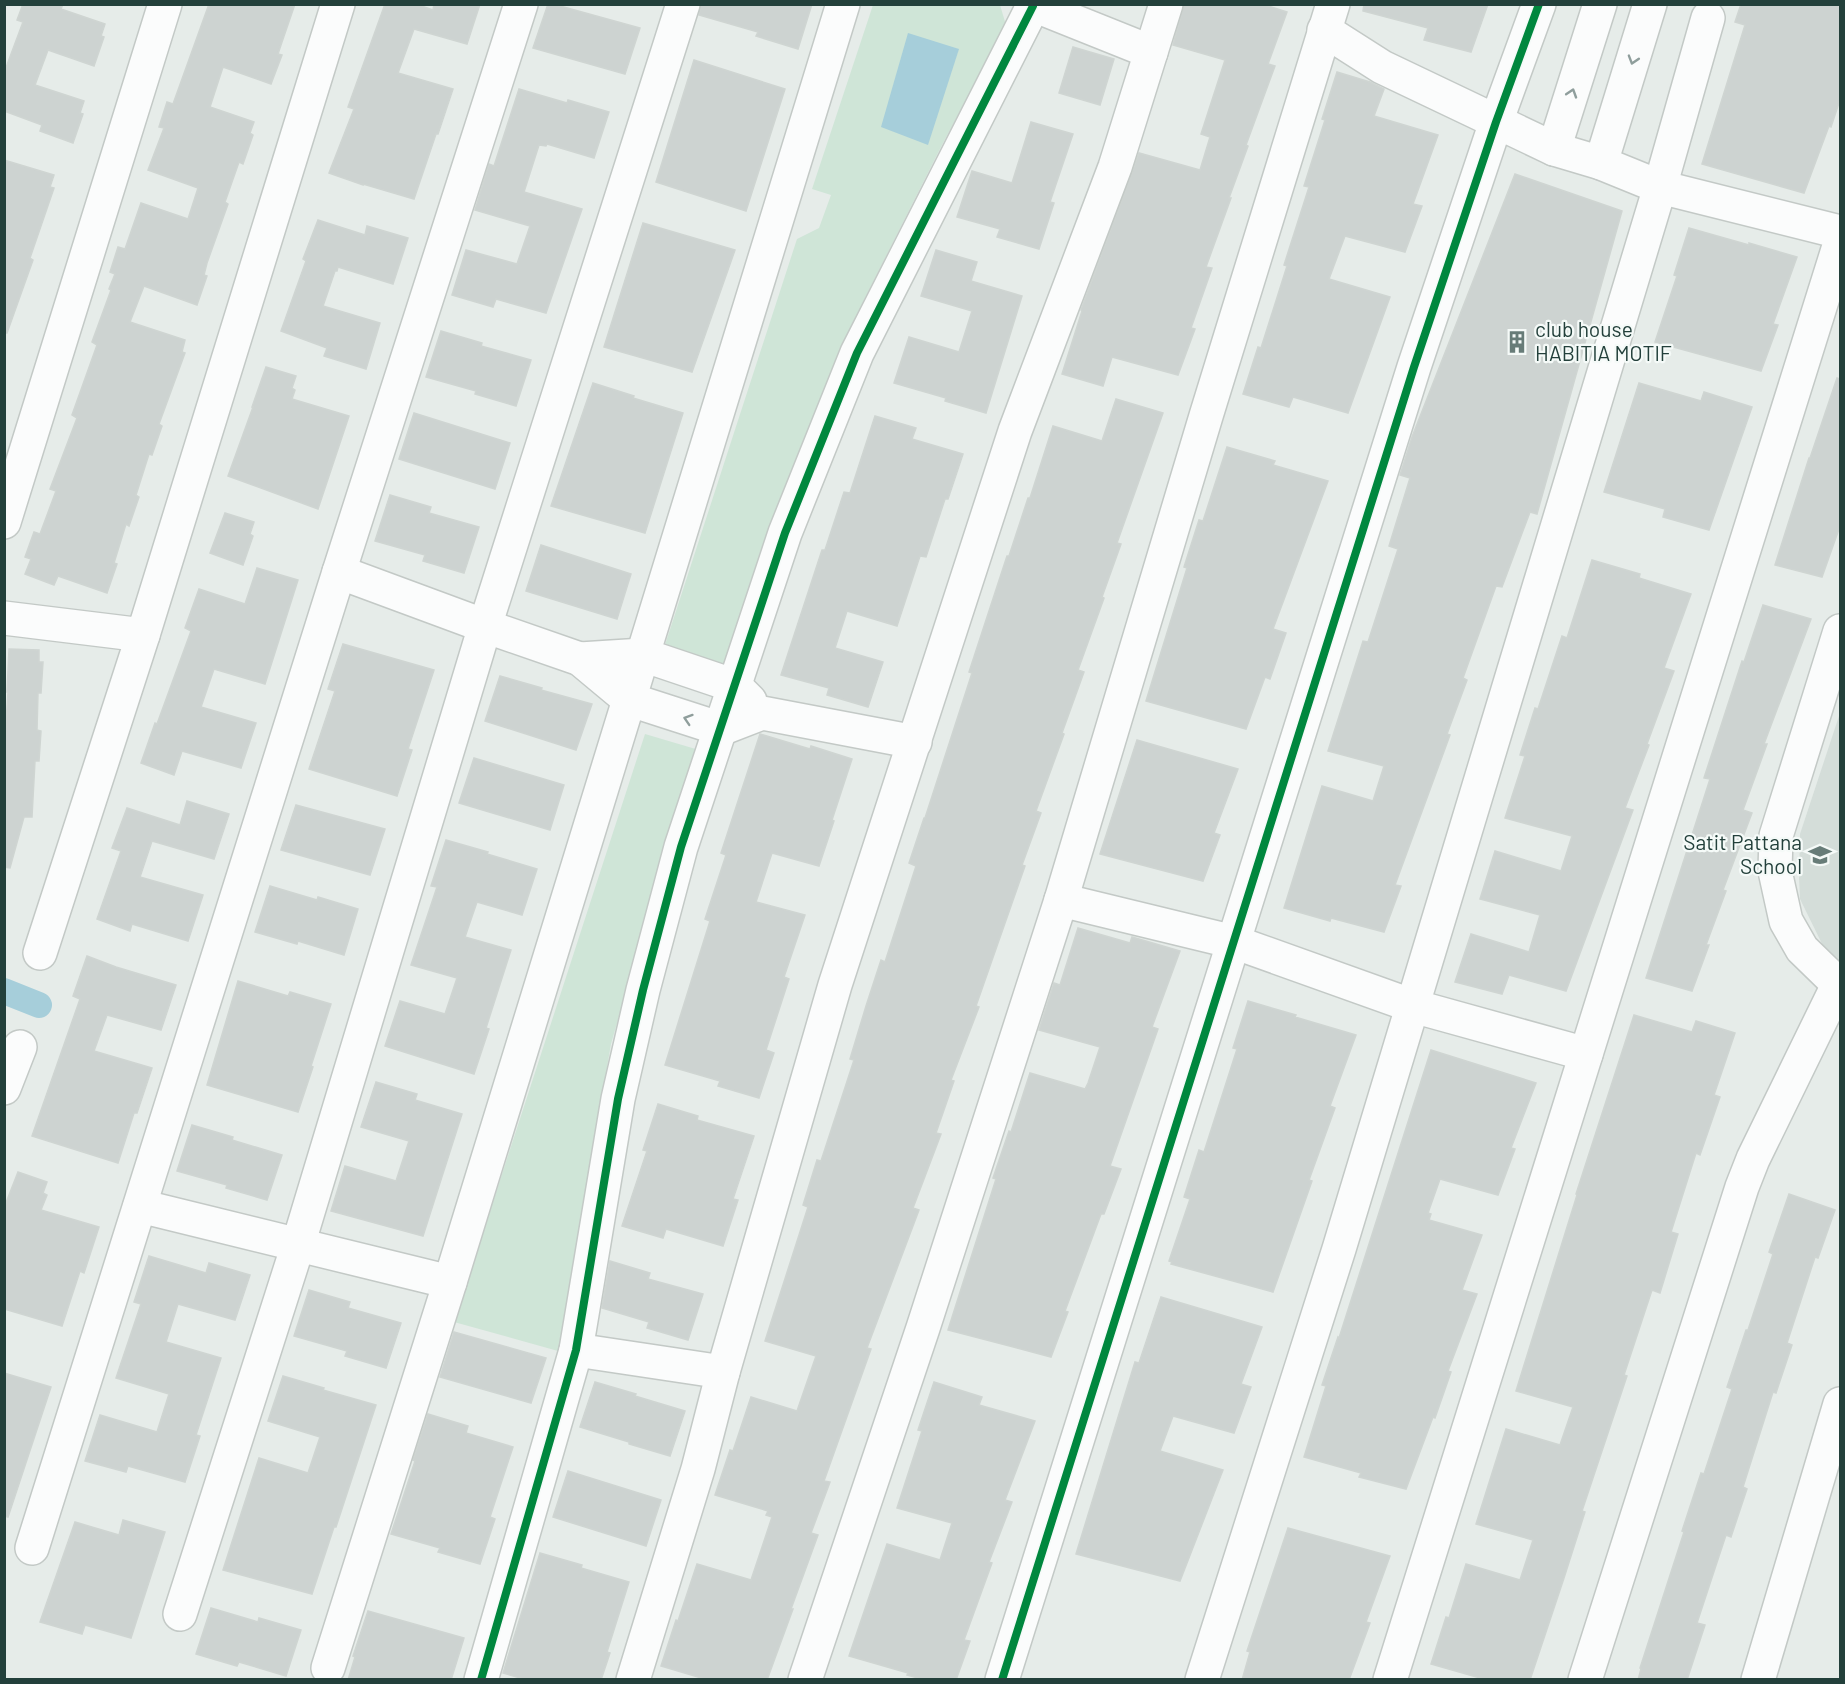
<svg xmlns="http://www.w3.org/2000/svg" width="1845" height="1684" font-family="Barlow,sans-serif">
	<rect width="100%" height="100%" fill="#e6ece9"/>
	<!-- built -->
	<polygon fill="#d4ddd9" points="1840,713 1840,963 1827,954 1800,899 1799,876 1800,834"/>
	<!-- green -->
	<g fill="#cfe5d7">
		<polygon points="873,5 1000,5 1006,25 942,145 864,300 825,392 726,665 664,648 797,239 819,228 831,195 812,189"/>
		<polygon points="645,734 699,750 647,918 611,1044 590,1165 578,1255 558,1351 454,1322"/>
	</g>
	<!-- water -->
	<polygon fill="#a6ceda" points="908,33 959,49 928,145 881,127"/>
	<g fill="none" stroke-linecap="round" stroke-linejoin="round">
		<!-- canal -->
		<polyline stroke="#a6ceda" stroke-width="26" points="4,991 39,1005"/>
	</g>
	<!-- building -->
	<g fill="#cdd3d1" stroke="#cfd5d2" stroke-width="1.5">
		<polygon points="23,4 63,4 61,9 105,24 101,36 104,37 94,66 48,50 35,85 84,101 80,113 83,114 73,143 40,131 42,125 4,111 4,73 23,22 17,20"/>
		<polygon points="209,4 295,4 282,42 278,54 282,55 271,84 223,67 210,107 254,122 250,133 253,135 243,164 239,162 225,202 228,204 207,263 204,275 207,276 197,305 144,286 130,322 185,340 182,352 185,353 159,424 162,426 152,455 149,454 136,495 139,497 129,526 126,524 114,563 117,564 107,593 58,576 54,585 25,574 31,559 25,557 34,532 40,534 56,491 50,489 77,418 72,415 97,345 92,342 111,290 109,289 115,274 110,272 118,247 125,249 141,203 188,219 198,188 148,170 164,128 159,127 167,102 173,104"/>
		<polygon points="385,4 416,4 433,10 434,4 480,4 467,44 414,29 398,73 453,89 438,134 436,134 414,199 363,184 363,185 329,173 354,109 348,107"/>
		<polygon points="548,4 553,4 640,28 625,74 533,48"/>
		<polygon points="701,4 812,4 798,49 756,36 758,32 699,15"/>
		<polygon points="1184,4 1262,4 1287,12 1268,64 1275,66 1246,145 1248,146 1229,198 1231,198 1206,267 1212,268 1191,328 1195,329 1178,375 1112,357 1103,386 1062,374 1082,311 1081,310 1139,153 1200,170 1210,137 1201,134 1225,60 1173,45"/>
		<polygon points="1364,4 1488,4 1471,52 1424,40 1428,28 1363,11"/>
		<polygon points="1741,4 1840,4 1840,100 1831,127 1829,126 1804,193 1702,164 1745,25 1735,22"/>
		<polygon points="1073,47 1114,59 1100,105 1059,93"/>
		<polygon points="694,60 785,89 746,211 656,182"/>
		<polygon points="1337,72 1370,82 1384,89 1374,116 1438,135 1413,204 1422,206 1405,252 1345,236 1329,279 1390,297 1348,413 1293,397 1289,407 1243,394 1258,347 1261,348 1287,266 1284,265 1309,187 1304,186 1325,120 1322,119"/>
		<polygon points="519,89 567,103 568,100 609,112 594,158 547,144 546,146 539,145 524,192 582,209 546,313 496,299 493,307 452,295 466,250 517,264 530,226 475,210 489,164 494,166"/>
		<polygon points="1031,122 1073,134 1050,202 1054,203 1039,249 997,237 1000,229 957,217 972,171 1012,183"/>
		<polygon points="4,160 54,175 50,187 54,188 30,258 33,260 7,333 4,333"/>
		<polygon points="1515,174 1622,211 1537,514 1530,512 1502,587 1496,586 1463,678 1467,680 1447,734 1450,735 1395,885 1401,886 1384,932 1331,918 1330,921 1284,908 1322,786 1373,801 1384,766 1328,751 1363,641 1368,642 1398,549 1389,546 1410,478 1400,475 1412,437"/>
		<polygon points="318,220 365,235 367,226 408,238 393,284 338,267 337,271 335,271 323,306 380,323 366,369 324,356 327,348 281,331 306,261 303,259"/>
		<polygon points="643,223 735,250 692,372 604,347"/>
		<polygon points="1689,228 1749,245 1749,243 1797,257 1773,324 1778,325 1761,371 1655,342 1677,276 1674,275"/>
		<polygon points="936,250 977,262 971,281 1022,296 986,413 945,401 946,398 894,383 909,337 959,352 972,311 921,296"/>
		<polygon points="441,331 482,343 481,346 531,360 516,406 475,394 476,391 426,377"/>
		<polygon points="266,367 296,376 292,388 295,390 292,399 349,416 318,509 228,476 253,407 252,407"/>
		<polygon points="1837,378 1840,379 1840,526 1822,577 1775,565 1809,458 1810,458"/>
		<polygon points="593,383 634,396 633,398 683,413 645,533 551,506"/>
		<polygon points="1639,383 1701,401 1704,392 1752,407 1709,530 1663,517 1665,509 1604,492"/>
		<polygon points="1116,399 1163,413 1117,543 1121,544 1102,597 1104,598 1078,670 1084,672 1062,733 1064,734 1036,811 1041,813 1022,865 1025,866 976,1006 979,1007 951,1080 954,1081 936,1133 941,1134 913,1208 919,1210 867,1348 871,1349 824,1481 830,1482 811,1533 818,1535 791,1609 793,1609 767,1680 708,1680 661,1666 676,1620 678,1621 697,1564 751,1580 772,1517 766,1515 768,1511 715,1495 730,1450 733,1451 751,1397 797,1411 816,1356 765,1341 808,1207 803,1205 817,1160 821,1161 854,1060 850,1059 866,1006 881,960 885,962 916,866 909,863 924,818 925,818 972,673 969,672 1007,556 1009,556 1028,498 1030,498 1053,426 1102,441"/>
		<polygon points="414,413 510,443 495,489 399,459"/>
		<polygon points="875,416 916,428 912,439 963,454 948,499 945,499 926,557 920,556 897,626 847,611 835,648 883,662 868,707 827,695 829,688 781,675 822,550 825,550 844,492 850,493"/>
		<polygon points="1227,447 1275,461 1273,465 1328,481 1273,629 1286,633 1270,679 1265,677 1246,729 1146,701 1187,568 1184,567 1199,520 1203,521"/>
		<polygon points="390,495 431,507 429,513 479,527 464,573 423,561 425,555 375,541"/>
		<polygon points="225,513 254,522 250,534 253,536 243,565 210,553"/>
		<polygon points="541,545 631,574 617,619 526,591"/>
		<polygon points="1592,560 1640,574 1639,578 1691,594 1664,668 1674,671 1647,744 1649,745 1625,808 1633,810 1566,991 1509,975 1502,994 1455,982 1471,934 1529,952 1540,915 1480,899 1495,851 1561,871 1572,836 1505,818 1525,756 1520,755 1535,708 1538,709 1562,636 1567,638"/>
		<polygon points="257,568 298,580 265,684 214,669 201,707 256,723 241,768 182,751 174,775 141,763 155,723 157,724 191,631 185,628 199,589 245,604"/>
		<polygon points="1763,605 1811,619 1764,744 1767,744 1743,810 1752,813 1723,890 1726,891 1706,945 1709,945 1692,991 1646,978 1710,779 1704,778 1742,661 1744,662"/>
		<polygon points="343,644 434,670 408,749 412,750 397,796 309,769 335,691 328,689"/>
		<polygon points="9,649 39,650 39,662 43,662 41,693 38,693 37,730 41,731 39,761 35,761 32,817 24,817 10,868 4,867 4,753 8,692 7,692"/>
		<polygon points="500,676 542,688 541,690 592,704 576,750 485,721"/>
		<polygon points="760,734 810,749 811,746 852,759 832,820 834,821 819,866 772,853 756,902 805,915 784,977 789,979 766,1050 774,1053 759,1098 718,1086 720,1081 665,1065 710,921 705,919 726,855 721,853"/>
		<polygon points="1137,740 1238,769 1214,833 1220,835 1203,881 1100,854"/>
		<polygon points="474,758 564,785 550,830 459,803"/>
		<polygon points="187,801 229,814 214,859 152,841 140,877 203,895 188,941 132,924 130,931 97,919 121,851 112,848 127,808 180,825"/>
		<polygon points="296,805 385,829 370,875 281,850"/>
		<polygon points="446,840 488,852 487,854 537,869 522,915 477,902 465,937 511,950 486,1028 489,1029 474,1074 385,1046 400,1001 445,1014 457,978 411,965 437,887 431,886"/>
		<polygon points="270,886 317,900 318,897 358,909 344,955 298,941 297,944 255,932"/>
		<polygon points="1078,928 1130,943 1132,937 1180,951 1152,1027 1158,1029 1110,1166 1121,1169 1104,1214 1101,1214 1065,1311 1068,1312 1051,1357 948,1330 996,1179 993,1178 1009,1131 1011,1132 1030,1073 1085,1089 1088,1083 1100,1047 1039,1030 1054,983 1060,985"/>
		<polygon points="87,956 116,967 176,985 161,1030 107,1015 94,1051 152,1068 137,1113 134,1113 118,1163 32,1136 80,999 73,996"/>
		<polygon points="238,981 288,996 290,992 331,1004 311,1066 313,1067 298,1112 207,1085"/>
		<polygon points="1248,1001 1296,1015 1295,1017 1356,1035 1330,1106 1335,1108 1309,1180 1312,1181 1273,1292 1171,1264 1172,1262 1169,1261 1190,1199 1184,1197 1199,1150 1204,1152 1237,1049 1233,1048"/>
		<polygon points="1634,1015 1692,1032 1696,1021 1735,1033 1714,1095 1720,1097 1700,1155 1696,1153 1671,1232 1678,1234 1660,1293 1652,1290 1624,1375 1627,1376 1582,1511 1585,1512 1564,1578 1530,1680 1487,1680 1431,1664 1446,1617 1449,1618 1466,1564 1520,1580 1533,1540 1476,1524 1506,1429 1560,1445 1573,1407 1516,1391 1577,1195 1576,1194"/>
		<polygon points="1431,1050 1536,1083 1511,1148 1515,1149 1498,1195 1440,1179 1428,1213 1431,1214 1429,1220 1482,1235 1462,1290 1477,1294 1448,1371 1451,1372 1435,1418 1433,1417 1406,1489 1359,1477 1361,1473 1304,1457 1326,1386 1322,1385 1338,1337 1339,1338"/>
		<polygon points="376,1082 417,1094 415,1100 462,1114 423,1236 331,1211 345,1166 396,1181 409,1141 361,1127"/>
		<polygon points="658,1104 698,1116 697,1120 754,1136 733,1199 738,1200 723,1246 666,1229 663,1238 622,1226 647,1151 643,1150"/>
		<polygon points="192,1125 233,1137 232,1140 282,1155 267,1200 226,1188 227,1185 177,1171"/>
		<polygon points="18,1172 47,1182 43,1193 47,1195 41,1210 99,1227 84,1273 80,1271 62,1326 4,1309 4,1208"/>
		<polygon points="1789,1194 1835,1210 1818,1258 1815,1257 1787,1343 1792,1345 1776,1393 1773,1392 1743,1487 1747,1489 1731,1537 1726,1535 1697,1623 1705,1625 1687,1680 1638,1680 1641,1669 1640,1668 1684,1532 1682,1531 1701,1473 1704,1474 1732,1389 1727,1387 1746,1330 1748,1330 1773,1254 1769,1252"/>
		<polygon points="149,1256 206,1273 209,1263 250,1275 235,1320 178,1304 166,1342 221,1358 196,1435 200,1436 185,1482 128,1466 126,1472 85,1461 100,1415 157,1432 169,1394 116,1378 141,1304 134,1302"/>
		<polygon points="610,1261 650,1273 648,1279 703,1294 688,1340 647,1328 649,1322 602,1308"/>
		<polygon points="309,1290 350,1302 348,1308 401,1323 386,1368 345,1356 347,1351 294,1336"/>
		<polygon points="1161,1297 1262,1327 1241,1384 1251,1387 1234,1433 1173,1416 1160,1451 1223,1470 1180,1581 1076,1554 1135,1362 1139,1363"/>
		<polygon points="454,1332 546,1358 531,1403 440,1377"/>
		<polygon points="4,1373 51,1387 8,1517 4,1516"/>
		<polygon points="283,1376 324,1388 323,1390 376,1405 336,1527 334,1527 312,1594 223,1570 259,1458 308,1473 320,1437 268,1421"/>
		<polygon points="595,1382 636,1394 635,1396 685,1411 670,1456 629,1444 629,1442 580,1427"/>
		<polygon points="934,1382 982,1397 979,1405 1035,1421 1005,1500 1012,1502 989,1562 992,1563 964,1640 970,1641 956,1680 925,1680 907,1675 908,1673 849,1656 887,1544 940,1560 952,1523 897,1508 922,1431 918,1430"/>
		<polygon points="428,1414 468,1426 466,1433 513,1447 490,1517 495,1519 480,1564 438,1552 440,1548 391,1534 415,1461 413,1460"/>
		<polygon points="568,1471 661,1500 646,1546 553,1517"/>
		<polygon points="123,1520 165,1532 131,1638 85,1625 82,1634 40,1622 75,1522 119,1535"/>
		<polygon points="1288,1528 1390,1556 1366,1622 1370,1623 1349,1680 1242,1680 1250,1652 1247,1651"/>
		<polygon points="540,1553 582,1565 581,1568 629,1582 607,1652 610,1653 601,1680 527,1680 503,1673"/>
		<polygon points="211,1608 258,1622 259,1618 301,1630 286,1676 239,1662 237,1666 196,1654"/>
		<polygon points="368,1611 464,1638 451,1680 348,1680 355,1657 353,1656"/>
	</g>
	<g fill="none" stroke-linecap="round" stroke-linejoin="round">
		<!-- minor casing -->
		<g stroke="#c3c9c6" stroke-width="36">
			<g id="minor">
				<polyline points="1031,4 1151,52"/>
				<polyline points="1324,30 1382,67 1554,149 1601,163 1660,187 1840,232"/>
				<polyline points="1554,149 1600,4"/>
				<polyline points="1601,163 1650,4"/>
				<polyline points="4,522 165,4"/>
				<polyline points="339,572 485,626 580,659 628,699 721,729 762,713 915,742"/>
				<polyline points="4,618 143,635 338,4"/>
				<polyline points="1840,631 1776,836 1775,871 1786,921 1802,949 1840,986"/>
				<polyline points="580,659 643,655 735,686 750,701"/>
				<polyline points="1061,900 1234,942 1413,1006 1586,1054"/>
				<polyline points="40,953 143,635"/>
				<polyline points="4,1088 20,1047"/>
				<polyline points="140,1206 450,1282"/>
				<polyline points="576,1350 723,1372"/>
				<polyline points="32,1548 339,572 521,4"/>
				<polyline points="180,1614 298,1245 485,626 683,4"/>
				<polyline points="328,1668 450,1282 843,4"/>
				<polyline points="481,1680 576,1350 618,1099 643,990 681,847 785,533 857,353 1033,6"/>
				<polyline points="633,1680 698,1469 723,1372 835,985 1015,431 1115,167 1166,4"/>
				<polyline points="805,1680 923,1328 1061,900 1206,416 1333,4"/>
				<polyline points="1002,1680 1414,367 1496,122 1539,4"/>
				<polyline points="1202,1680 1339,1249 1660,187 1708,18"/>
				<polyline points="1390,1680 1840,243"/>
				<polyline points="1585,1680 1742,1187 1753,1159 1838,985"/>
				<polyline points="1758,1680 1840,1404"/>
			</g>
		</g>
		<!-- minor -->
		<use href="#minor" stroke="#fbfcfc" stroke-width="33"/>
		<!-- cycleway casing -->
		<g stroke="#f5faf8" stroke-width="11">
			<g id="cycleway">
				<polyline points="481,1680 576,1350 618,1099 643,990 681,847 785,533 857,353 1033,6"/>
				<polyline points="1002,1680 1414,367 1496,122 1539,4"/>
			</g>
		</g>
		<!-- cycleway -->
		<use href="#cycleway" stroke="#00873e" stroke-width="8"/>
	</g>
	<!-- one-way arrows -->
	<defs><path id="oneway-chevron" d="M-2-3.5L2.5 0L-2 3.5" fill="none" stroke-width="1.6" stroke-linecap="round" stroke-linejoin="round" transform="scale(1.5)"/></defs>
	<g stroke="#8f9e9c">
		<use href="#oneway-chevron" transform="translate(1633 60) rotate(107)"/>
		<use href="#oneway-chevron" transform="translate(1572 93) rotate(-72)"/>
		<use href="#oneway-chevron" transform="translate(688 719) rotate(-162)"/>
	</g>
	<!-- icons -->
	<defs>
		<g id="building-bare" transform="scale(1.8)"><path d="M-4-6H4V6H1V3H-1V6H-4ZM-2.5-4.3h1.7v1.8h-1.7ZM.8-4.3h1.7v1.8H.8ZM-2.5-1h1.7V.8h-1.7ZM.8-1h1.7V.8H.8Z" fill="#677c78" stroke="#f5faf8" stroke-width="2.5" paint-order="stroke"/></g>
		<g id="school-bare" transform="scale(1.8)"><path d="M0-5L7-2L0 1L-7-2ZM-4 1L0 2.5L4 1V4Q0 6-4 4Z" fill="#677c78" stroke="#f5faf8" stroke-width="2.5" paint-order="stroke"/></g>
	</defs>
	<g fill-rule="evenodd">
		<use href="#building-bare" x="1517" y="342"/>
		<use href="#school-bare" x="1820" y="855"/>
	</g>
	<g text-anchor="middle" stroke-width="4.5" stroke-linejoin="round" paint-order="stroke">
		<!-- poi labels -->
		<g font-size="21" fill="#23403b" stroke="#f5faf8" text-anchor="start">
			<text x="1535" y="337">club house<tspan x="1535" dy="24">HABITIA MOTIF</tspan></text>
			<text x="1802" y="850" text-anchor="end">Satit Pattana<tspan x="1802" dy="24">School</tspan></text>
		</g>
	</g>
	<!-- border -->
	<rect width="1845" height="1684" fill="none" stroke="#23403b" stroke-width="12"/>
</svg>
